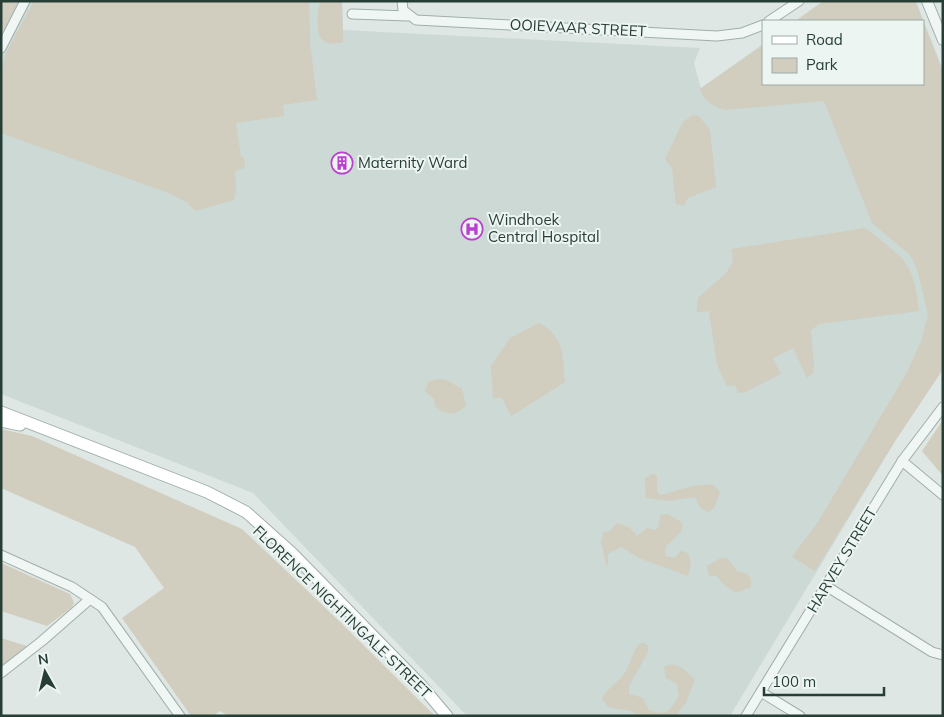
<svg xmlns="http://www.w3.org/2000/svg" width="944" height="717" font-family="Mulish,sans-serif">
	<rect width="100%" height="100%" fill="#dee7e4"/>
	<!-- built -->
	<polygon fill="#ccd9d4" points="1,1 342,1 343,30 700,48 694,63 701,88 763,44 763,84 923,84 923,21 795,21 823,1 916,1 943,70 943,369 897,438 730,716 467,716 253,493 1,394"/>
	<!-- green -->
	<g fill="#d1cdbf">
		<polygon points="1,1 20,1 7,30 1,32"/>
		<polygon points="34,1 309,1 310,42 317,100 283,105 284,116 236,123 241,157 244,157 245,168 235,171 236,190 234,200 195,211 187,202 166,192 1,133 1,71 6,53"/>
		<path d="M 320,1 L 342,1 L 343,42 C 313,51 316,23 320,1 Z"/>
		<path d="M 824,1 L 915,1 L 943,72 L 943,369 L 897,438 L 815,571 L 792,557 L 818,522 L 906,374 L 921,342 L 928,315 L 918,272 L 911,256 L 872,223 L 824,101 L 725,110 C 713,106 704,101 700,89 L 763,45 L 763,84 L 923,84 L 923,21 L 796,21 Z"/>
		<polygon points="693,115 699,116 710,130 716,187 688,198 684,206 676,204 672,168 665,159 683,122"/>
		<path d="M 865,228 C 904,259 913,259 919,311 L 819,324 L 811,330 L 814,368 L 813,373 L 807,378 L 793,348 L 773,358 L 781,374 L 743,393 L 738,393 L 735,385 L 727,386 L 717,365 L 709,311 L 697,312 L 698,298 L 726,273 L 733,262 L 732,249 Z"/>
		<path d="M 539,323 C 565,337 562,355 565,382 L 511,416 L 502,398 L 493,398 L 491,366 L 510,338 Z"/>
		<path d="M 440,379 L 446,380 L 462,389 L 466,405 C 456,417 445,415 435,406 L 434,399 L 425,391 L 429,381 Z"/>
		<polygon points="943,420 943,476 922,451"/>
		<polygon points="1,429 32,436 242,529 337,619 435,716 228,716 220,711 213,716 191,716 122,618 164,588 135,547 1,488"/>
		<path d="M 653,474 L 657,476 L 657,492 L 661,495 C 678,490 696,483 714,485 L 720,493 L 714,508 L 708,512 L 700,508 L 695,497 L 668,501 L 646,498 L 645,478 Z"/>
		<path d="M 667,514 L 680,521 L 683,526 L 681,532 L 666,546 L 665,556 L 675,558 L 681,551 C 694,552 691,567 688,576 L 639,558 L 621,547 L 608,554 L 608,566 L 606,564 L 601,541 L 604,532 L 610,531 L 617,523 L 629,527 L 637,536 L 647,528 L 655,530 L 659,526 L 660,516 Z"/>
		<polygon points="727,558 737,571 747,574 751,579 751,587 736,593 722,583 716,575 709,577 707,566 719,559"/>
		<polygon points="1,563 70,594 74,603 71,608 47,626 1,611"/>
		<polygon points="1,638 27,646 1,667"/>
		<path d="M 640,643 L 644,643 L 648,646 L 648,652 L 629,686 L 629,694 L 643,698 L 649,710 C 667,717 670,711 679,696 L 677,684 L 666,678 L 664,667 C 677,660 685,671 695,679 L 686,702 L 676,716 L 639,716 L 631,711 L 608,707 L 602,698 C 608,688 618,682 625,673 C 631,663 632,652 640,643 Z"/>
	</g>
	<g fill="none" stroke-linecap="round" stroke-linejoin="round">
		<!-- minor casing -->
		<g stroke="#a0aea9" stroke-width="11">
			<g id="minor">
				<polyline points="402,1 403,10 416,20 717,36 742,33 763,25"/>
				<polyline points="352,14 408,16"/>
				<polyline points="769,21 799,1"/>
				<polyline points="1,48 25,1"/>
				<polyline points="902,461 943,495"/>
				<polyline points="1,555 72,587 102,607 180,716"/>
				<polyline points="826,586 932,652 943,655"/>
				<polyline points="1,673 42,641 90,599"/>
				<polyline points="761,692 800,716"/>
				<polyline points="746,716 902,461 943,407"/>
			</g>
		</g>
		<!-- tertiary casing -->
		<g stroke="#a0aea9" stroke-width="12">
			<polyline id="tertiary" points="927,1 943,40"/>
		</g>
		<!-- secondary casing -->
		<g stroke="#a0aea9" stroke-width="13">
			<g id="secondary">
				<polyline points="1,412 207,492 246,512 292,553 420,684 447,716"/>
				<polyline points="1,421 20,425"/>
			</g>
		</g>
		<!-- minor -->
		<use href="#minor" stroke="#f0f6f4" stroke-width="9"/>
		<!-- tertiary -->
		<use href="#tertiary" stroke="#f0f6f4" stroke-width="10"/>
		<!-- secondary -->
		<use href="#secondary" stroke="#fff" stroke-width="11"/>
	</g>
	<!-- icons -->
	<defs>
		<g id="building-ring" transform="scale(1.125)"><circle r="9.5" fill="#edf5f2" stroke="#bb40cf" stroke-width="1.5"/><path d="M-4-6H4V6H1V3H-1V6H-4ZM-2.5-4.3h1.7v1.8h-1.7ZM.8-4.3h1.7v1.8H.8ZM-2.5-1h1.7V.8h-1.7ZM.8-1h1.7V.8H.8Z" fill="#bb40cf"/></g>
		<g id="hospital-ring" transform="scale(1.125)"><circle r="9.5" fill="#edf5f2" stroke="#bb40cf" stroke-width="1.5"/><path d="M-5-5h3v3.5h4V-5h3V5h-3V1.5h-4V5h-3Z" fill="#bb40cf"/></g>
	</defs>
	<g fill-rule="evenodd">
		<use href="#building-ring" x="342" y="163"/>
		<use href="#hospital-ring" x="472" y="229"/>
	</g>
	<g text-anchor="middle" stroke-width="4" stroke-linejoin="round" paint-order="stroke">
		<!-- street labels -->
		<g font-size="15" fill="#273e36" stroke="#edf5f2">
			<text transform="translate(578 28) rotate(3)" y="5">OOIEVAAR STREET</text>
			<text transform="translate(842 560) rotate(-59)" y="5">HARVEY STREET</text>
			<text transform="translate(342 612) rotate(44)" y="5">FLORENCE NIGHTINGALE STREET</text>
		</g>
		<!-- poi labels -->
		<g font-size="15" fill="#273e36" stroke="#edf5f2" text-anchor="start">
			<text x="358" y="168">Maternity Ward</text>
			<text x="488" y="225">Windhoek<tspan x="488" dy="17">Central Hospital</tspan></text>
		</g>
	</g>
	<!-- border -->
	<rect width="944" height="717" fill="none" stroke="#273e36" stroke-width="5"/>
	<!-- legend -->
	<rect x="762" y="20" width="162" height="65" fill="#edf5f2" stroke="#9eaca7"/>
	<rect x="772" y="36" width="25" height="8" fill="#ffffff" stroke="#9eaca7"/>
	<text x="806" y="45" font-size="15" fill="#273e36">Road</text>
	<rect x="772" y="58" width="25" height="15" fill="#d1cdbf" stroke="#9eaca7"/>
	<text x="806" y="70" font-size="15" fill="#273e36">Park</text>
	<!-- north arrow -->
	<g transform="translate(45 672) rotate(352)" stroke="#edf5f2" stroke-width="4" paint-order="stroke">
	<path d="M0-4L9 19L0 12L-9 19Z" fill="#273e36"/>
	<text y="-8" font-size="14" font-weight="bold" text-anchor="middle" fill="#273e36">N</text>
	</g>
	<!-- scale -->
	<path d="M764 687v8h120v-8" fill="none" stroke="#273e36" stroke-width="2.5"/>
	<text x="772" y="687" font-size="15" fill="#273e36" stroke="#edf5f2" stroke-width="4" paint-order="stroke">100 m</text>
</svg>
